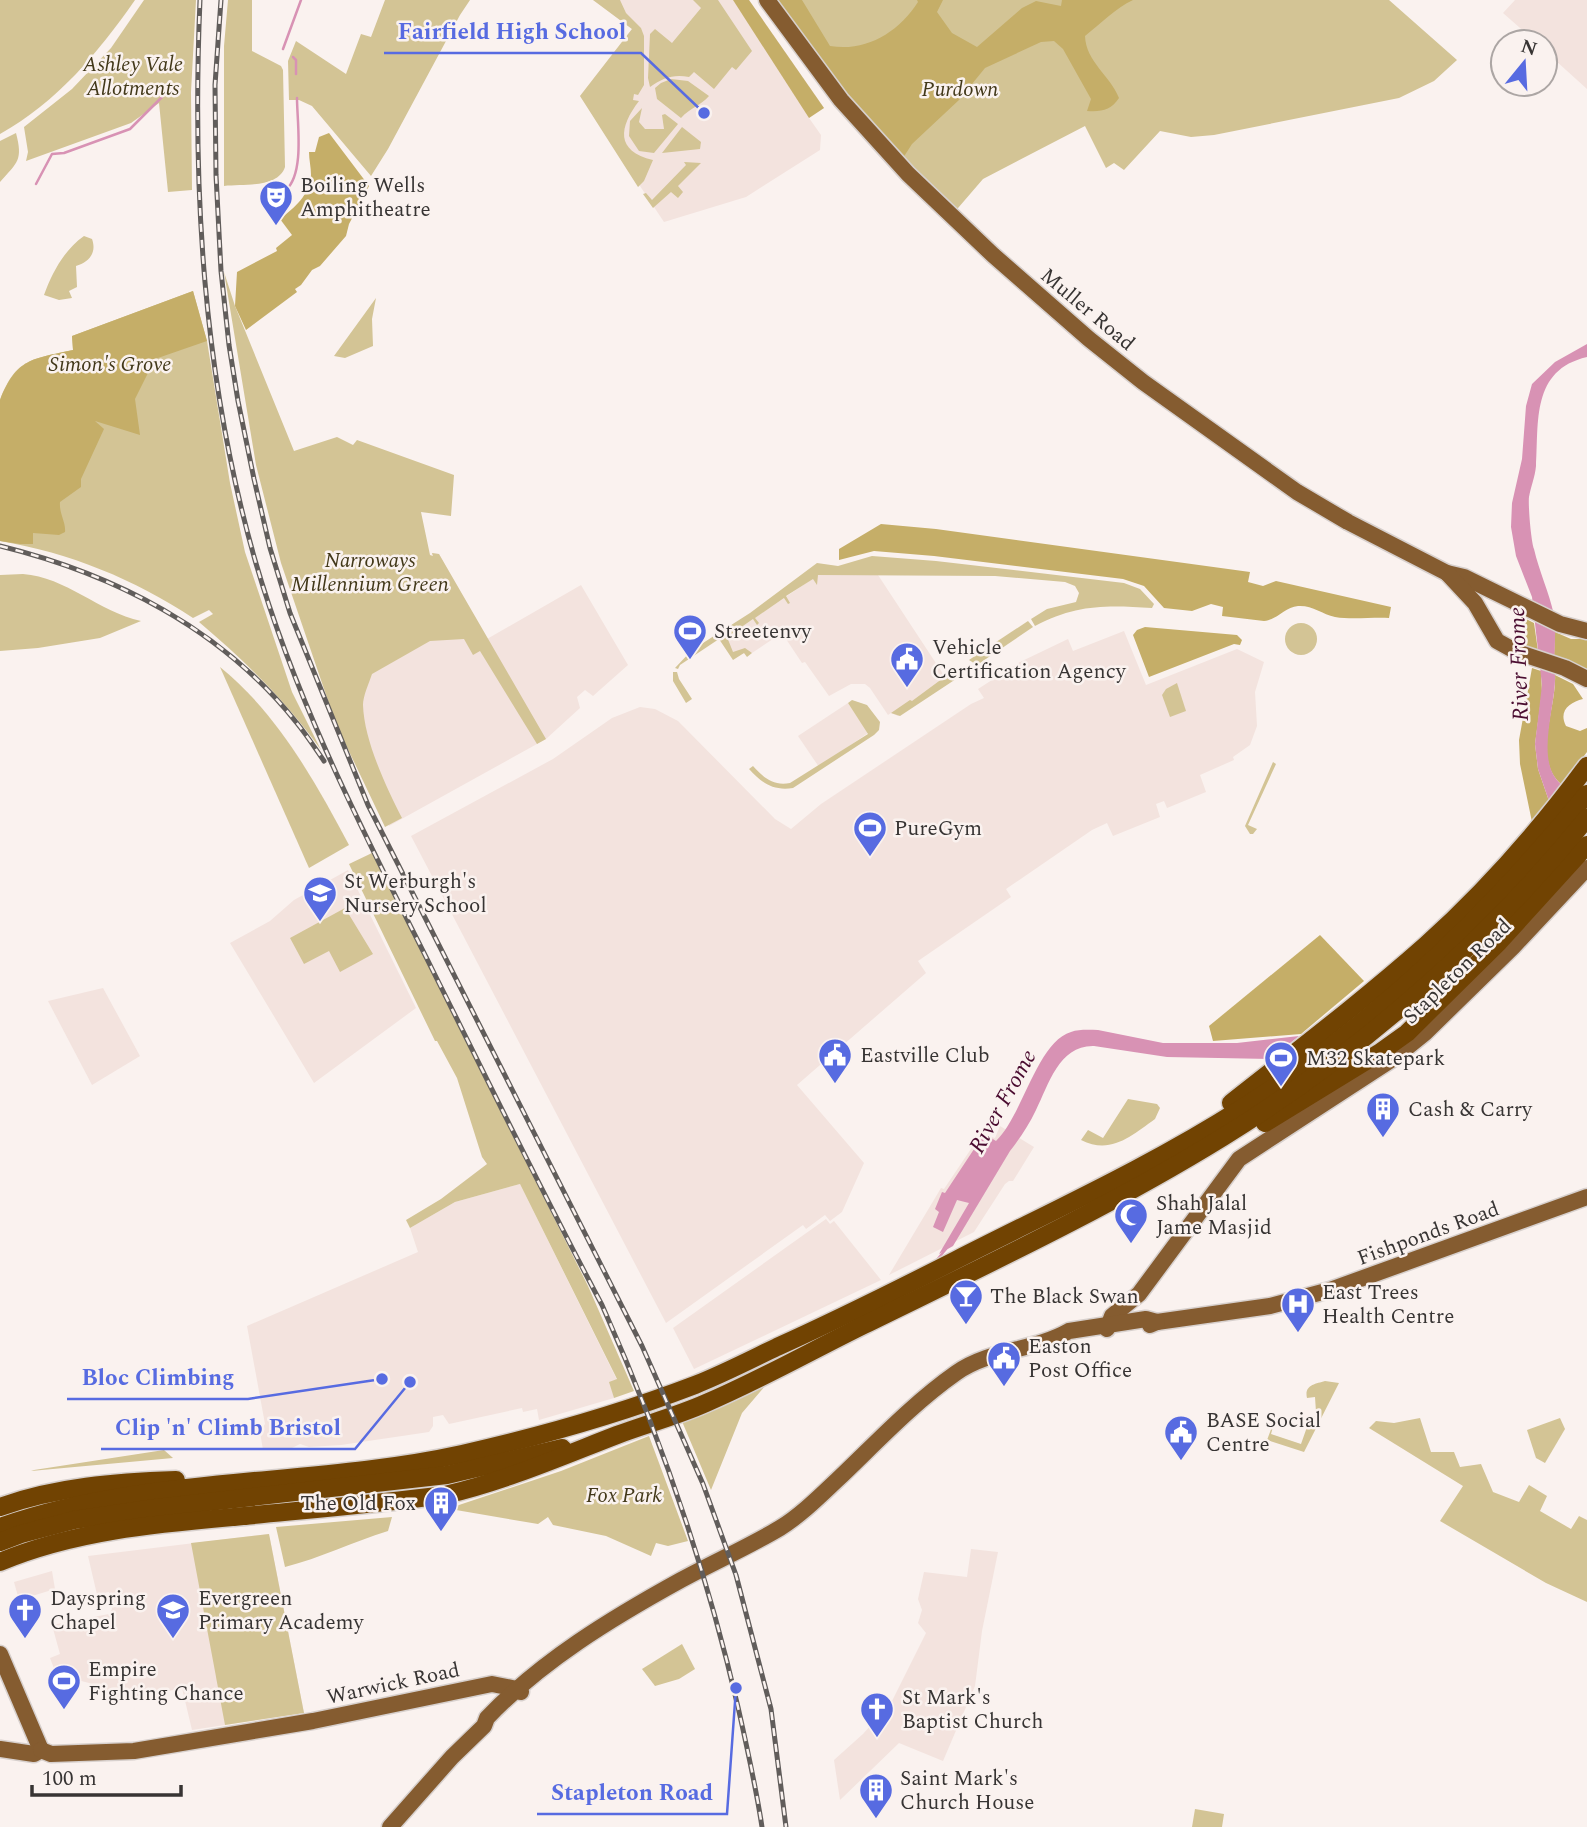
<svg xmlns="http://www.w3.org/2000/svg" width="1587" height="1827" font-family="Spectral,serif">
	<rect width="100%" height="100%" fill="#faf2ef"/>
	<!-- built -->
	<g fill="#f3e3de">
		<polygon points="593,0 749,0 824,108 809,118 821,135 820,150 746,197 664,222 580,96 632,29"/>
		<polygon points="1515,0 1587,0 1587,89 1545,51 1545,42 1536,42 1503,13"/>
		<polygon points="432,553 439,554 487,639 581,585 628,665 593,696 585,690 577,697 580,708 546,739 389,826 324,659 444,611"/>
		<polygon points="818,575 878,575 949,683 898,716 891,713 888,715 870,688 865,684 851,684 829,696 805,662 802,663 782,633 752,653 732,654 722,640"/>
		<polygon points="1124,631 1146,685 1237,649 1264,662 1255,692 1257,726 1250,745 1233,757 1234,760 1200,775 1206,792 1167,808 1164,801 1156,804 1160,817 1113,836 1107,823 1092,830 1006,889 1011,897 918,961 926,973 797,1085 864,1163 842,1212 830,1221 825,1215 806,1229 803,1225 666,1323 411,836 553,759 612,718 640,707 655,709 678,721 775,819 791,829 821,804 971,704 984,698 978,689 1020,662 1068,639 1073,651"/>
		<polygon points="848,703 868,733 819,767 798,736"/>
		<polygon points="348,870 416,1008 314,1083 230,943 270,921 294,900"/>
		<polygon points="103,988 140,1056 92,1085 48,1001"/>
		<polygon points="1000,1126 1034,1147 1013,1181 1009,1181 1005,1184 974,1232 889,1275 941,1188 944,1189 979,1137 985,1135 995,1138"/>
		<polygon points="520,1184 617,1380 610,1382 614,1398 539,1420 537,1409 523,1412 522,1408 449,1424 443,1415 433,1417 433,1426 429,1432 341,1445 309,1447 300,1444 292,1448 263,1450 260,1432 265,1424 247,1326 418,1252 410,1228 455,1202"/>
		<polygon points="826,1219 830,1224 834,1221 881,1280 694,1369 673,1328"/>
		<polygon points="269,1534 304,1713 192,1730 182,1688 126,1701 89,1683 66,1677 58,1679 50,1658 60,1654 52,1625 109,1614 112,1609 109,1592 104,1593 102,1599 98,1599 88,1556"/>
		<polygon points="971,1549 998,1552 982,1631 975,1686 943,1761 899,1743 840,1800 834,1760 863,1734 891,1703 926,1633 918,1623 922,1610 918,1599 924,1572 967,1577"/>
		<polygon points="52,1571 55,1589 19,1600 14,1582"/>
	</g>
	<!-- green -->
	<g fill="#d3c495">
		<path d="M 0,0 L 135,0 C 98,53 57,102 0,134 Z"/>
		<polygon points="144,0 196,0 191,92 192,190 168,192 159,103 131,123 26,161 28,152 24,127 72,89 111,48"/>
		<path d="M 228,0 L 252,0 L 252,51 L 281,66 L 283,70 L 285,167 C 278,188 244,184 224,186 L 224,46 Z"/>
		<polygon points="385,0 470,0 460,15 388,149 371,176 312,106 299,100 289,100 288,61 296,41 346,74 361,34 371,37"/>
		<path d="M 593,0 L 620,0 L 626,13 L 641,28 L 644,36 L 644,85 L 638,95 L 634,94 L 633,100 L 639,101 C 619,127 615,151 653,160 L 644,181 L 638,187 L 580,96 L 632,29 Z"/>
		<path d="M 693,0 L 718,0 L 752,51 L 736,70 L 732,67 L 714,89 L 694,72 L 689,77 C 673,74 663,78 650,87 L 648,78 L 650,34 L 655,29 L 672,43 L 701,8 Z"/>
		<polygon points="777,0 1389,0 1457,60 1434,81 1399,98 1214,135 1191,137 1160,131 1124,170 1114,163 1106,168 1085,126 983,179 952,215 809,49"/>
		<path d="M 671,79 L 688,81 L 709,96 C 700,106 690,108 681,118 L 657,99 L 655,88 L 661,83 Z"/>
		<polygon points="642,108 639,122 645,129 664,129 662,115 665,114 678,124 654,153 639,151 629,136 630,121"/>
		<polygon points="682,127 701,142 700,149 662,153"/>
		<path d="M 16,133 C 23,160 18,162 0,182 L 0,141 Z"/>
		<polygon points="684,162 701,163 678,186 683,192 678,198 671,192 653,208 643,194 646,193 652,200 686,165"/>
		<path d="M 84,236 L 92,239 C 97,253 89,262 76,266 L 77,287 L 69,291 L 72,298 L 59,300 L 44,295 C 52,273 64,250 84,236 Z"/>
		<path d="M 224,272 L 235,306 L 294,451 L 337,437 L 353,445 L 357,440 L 454,475 L 451,516 L 421,512 L 430,555 L 433,556 L 432,553 L 439,554 L 546,739 L 537,744 L 480,651 L 473,655 L 464,639 L 430,641 L 372,674 C 369,683 363,696 363,705 C 364,740 386,787 402,818 L 385,827 L 336,724 L 281,563 L 256,465 Z"/>
		<path d="M 193,291 L 207,341 L 230,483 L 245,552 L 292,692 L 321,750 C 285,700 246,662 199,622 L 213,614 L 209,610 L 193,618 C 134,579 70,553 0,541 L 0,400 C 16,358 32,359 73,350 L 72,336 Z"/>
		<polygon points="376,298 372,319 373,346 345,358 334,356"/>
		<path d="M 872,556 L 936,561 L 1124,583 L 1140,589 L 1154,604 L 1152,608 C 1107,605 1076,604 1035,626 L 1031,619 L 1047,609 L 1076,602 L 1079,593 L 1075,586 L 1065,582 L 995,576 L 818,575 L 817,585 L 813,579 L 786,596 L 790,603 L 788,604 L 784,598 L 755,618 L 759,623 L 757,625 L 753,619 L 727,637 L 733,652 L 745,648 L 752,653 L 747,657 L 744,653 L 733,660 L 719,639 L 680,665 L 678,669 L 675,668 L 692,650 L 750,613 L 817,563 L 838,566 Z"/>
		<path d="M 23,574 C 66,577 99,612 141,621 L 100,638 L 38,648 L 0,651 L 0,575 Z"/>
		<polygon points="1028,621 1033,627 977,665 969,660"/>
		<circle cx="1301" cy="639" r="16"/>
		<path d="M 220,667 C 277,713 315,781 349,845 L 309,868 Z"/>
		<polygon points="954,670 959,677 900,716 891,713 910,700 912,701"/>
		<polygon points="673,672 677,672 679,679 692,699 686,703 673,681"/>
		<polygon points="1177,683 1186,711 1170,717 1162,695 1166,689"/>
		<path d="M 852,700 L 867,705 L 880,722 L 879,730 L 874,735 L 793,788 C 773,791 762,783 749,769 L 753,766 C 764,778 773,786 790,783 L 868,734 L 848,703 Z"/>
		<polygon points="1273,762 1276,764 1248,825 1257,829 1253,834 1250,834 1245,826"/>
		<polygon points="372,853 588,1286 634,1391 614,1398 609,1382 617,1379 520,1184 455,1202 410,1228 406,1220 441,1199 487,1164 482,1157 457,1078 437,1041 435,1041 349,864"/>
		<polygon points="345,908 373,954 340,972 329,951 304,964 290,938"/>
		<path d="M 1128,1099 L 1157,1104 L 1160,1108 L 1155,1119 C 1131,1136 1111,1155 1081,1140 L 1088,1130 L 1103,1138 Z"/>
		<path d="M 1325,1381 L 1339,1383 L 1304,1452 L 1267,1440 L 1276,1416 L 1271,1434 L 1301,1444 L 1307,1427 L 1305,1424 L 1312,1426 L 1316,1412 L 1315,1397 L 1307,1398 C 1304,1385 1315,1384 1325,1381 Z"/>
		<polygon points="765,1386 742,1413 711,1490 681,1419"/>
		<polygon points="1420,1418 1431,1452 1454,1452 1460,1467 1481,1464 1493,1492 1519,1502 1529,1485 1547,1496 1540,1511 1571,1529 1579,1516 1587,1520 1587,1602 1546,1583 1440,1521 1463,1486 1369,1428 1376,1421 1394,1423"/>
		<polygon points="1560,1418 1565,1429 1545,1463 1536,1458 1527,1430"/>
		<polygon points="649,1436 688,1541 668,1546 656,1543 651,1556 606,1536 553,1525 548,1517 538,1524 456,1510 456,1506 561,1471"/>
		<polygon points="164,1450 173,1458 31,1471 34,1470"/>
		<path d="M 392,1517 L 388,1531 C 353,1542 320,1558 285,1567 L 276,1527 Z"/>
		<polygon points="269,1534 304,1713 225,1725 191,1543"/>
		<polygon points="682,1644 695,1669 679,1679 655,1686 642,1669"/>
		<polygon points="1195,1809 1224,1814 1222,1827 1192,1827"/>
	</g>
	<!-- forest -->
	<g fill="#c5ae68">
		<polygon points="733,0 749,0 824,108 809,118"/>
		<path d="M 777,0 L 802,0 L 830,46 C 866,52 898,33 918,2 L 917,0 L 943,0 L 937,12 L 952,33 L 977,47 L 1022,8 L 1036,1 L 1061,6 L 1062,0 L 1133,0 C 1116,8 1100,24 1085,36 C 1086,62 1110,75 1119,98 C 1111,110 1102,112 1087,111 L 1091,99 L 1063,49 L 1054,41 L 1041,42 L 985,68 L 959,100 L 912,144 L 903,158 L 831,77 Z"/>
		<path d="M 329,133 L 369,186 L 349,224 L 346,236 L 320,266 L 312,270 L 301,285 L 295,289 L 297,292 L 246,330 L 235,306 L 237,272 L 277,251 L 276,248 L 292,235 L 280,219 C 294,208 310,195 311,175 C 311,167 309,160 309,152 L 315,152 L 319,137 Z"/>
		<path d="M 193,291 L 207,341 L 155,359 L 135,399 L 140,435 L 95,421 L 104,429 L 81,479 L 81,487 L 60,502 C 59,514 66,522 65,532 L 59,535 L 33,533 L 33,544 L 20,544 L 0,541 L 0,400 C 17,358 32,359 73,350 L 72,336 Z"/>
		<path d="M 881,524 L 936,529 L 1250,572 L 1248,582 L 1263,586 L 1276,581 L 1391,607 L 1389,618 C 1372,617 1352,620 1335,617 C 1322,614 1312,605 1298,606 C 1285,607 1277,620 1264,621 L 1222,616 L 1223,607 L 1211,604 L 1192,611 L 1164,608 L 1144,586 L 1123,579 L 934,556 L 874,551 L 839,560 L 839,549 Z"/>
		<polygon points="1522,617 1534,623 1538,651 1516,644"/>
		<polygon points="1145,627 1237,635 1242,640 1240,645 1234,644 1149,677 1133,635 1137,630"/>
		<polygon points="1555,632 1571,639 1587,639 1587,671 1554,657"/>
		<polygon points="1532,668 1541,671 1542,692 1535,744 1538,769 1549,801 1532,822 1520,764 1519,740"/>
		<path d="M 1555,675 L 1573,684 L 1583,699 C 1570,702 1558,711 1566,726 L 1580,731 L 1587,728 L 1587,752 L 1562,785 C 1531,759 1557,708 1555,675 Z"/>
		<polygon points="1320,935 1364,981 1301,1034 1213,1041 1209,1026"/>
	</g>
	<!-- water -->
	<g fill="#d892b4">
		<path d="M 1587,344 L 1587,357 C 1531,370 1539,422 1536,466 C 1535,477 1531,486 1529,497 C 1528,504 1531,541 1534,549 C 1539,571 1549,592 1554,615 C 1557,634 1553,654 1555,673 C 1557,705 1533,762 1562,785 L 1549,801 L 1538,769 L 1535,744 L 1542,685 L 1532,597 L 1516,556 L 1511,527 L 1512,503 L 1522,459 L 1526,406 L 1532,384 L 1555,362 Z"/>
		<path d="M 1098,1030 L 1163,1043 L 1237,1043 L 1299,1036 L 1270,1059 L 1167,1057 L 1094,1046 C 1059,1045 1049,1084 1036,1110 C 1029,1125 1020,1138 1010,1151 L 953,1246 L 939,1254 L 969,1203 L 957,1200 L 943,1232 L 933,1227 L 939,1212 L 935,1209 L 942,1192 L 945,1193 L 982,1137 L 988,1136 L 996,1141 C 1023,1115 1037,1042 1071,1032 C 1079,1029 1090,1030 1098,1030 Z"/>
	</g>
	<g fill="none" stroke-linecap="round" stroke-linejoin="round">
		<!-- stream -->
		<g stroke="#d892b4" stroke-width="2.5">
			<polyline points="283,49 301,0"/>
			<polyline points="293,57 296,60 296,74"/>
			<polyline points="36,184 52,154 64,153 130,129 169,90"/>
			<path d="M 271,197 C 276,195 282,194 286,190 C 305,173 297,122 297,98"/>
			<polyline points="936,1261 946,1249"/>
		</g>
		<!-- major casing -->
		<g stroke="#d7d0cd" stroke-width="19">
			<g id="major">
				<polyline points="767,0 841,100 908,174 993,255 1089,339 1143,382 1297,492 1348,522 1447,573 1464,577 1560,624 1587,631"/>
				<polyline points="1447,573 1475,603 1497,641 1517,652 1565,668 1587,679"/>
				<polyline points="1150,1325 1157,1322 1270,1306 1330,1290 1587,1197"/>
				<polyline points="1107,1329 1112,1316 1139,1294 1239,1159 1394,1058 1425,1033 1513,947 1587,868"/>
				<polyline points="0,1654 41,1750"/>
				<polyline points="0,1749 34,1754 41,1750"/>
				<polyline points="41,1750 51,1754 134,1751 313,1721 492,1684 517,1689 521,1692"/>
				<path d="M 390,1827 L 452,1757 L 484,1726 L 487,1718 C 541,1661 612,1618 681,1580 C 714,1562 748,1547 780,1528 C 801,1515 819,1497 837,1480 C 875,1444 912,1404 956,1373 C 990,1349 1034,1351 1069,1331 L 1146,1319 L 1157,1322"/>
			</g>
		</g>
		<!-- highway casing -->
		<g stroke="#d7d0cd" stroke-width="21">
			<g id="highway">
				<path d="M 1231,1103 C 1297,1051 1364,1000 1426,945 C 1486,891 1539,831 1587,766"/>
				<polyline points="1265,1123 1379,1053 1407,1033 1499,942 1587,845"/>
				<path d="M 0,1507 C 55,1487 117,1482 176,1480"/>
				<path d="M 0,1527 C 145,1475 313,1487 462,1454 C 542,1436 619,1414 695,1385 C 723,1374 750,1360 777,1347 C 837,1320 897,1290 956,1260 C 1052,1211 1151,1166 1242,1108 C 1375,1025 1488,915 1587,794"/>
				<polyline points="0,1542 21,1534 74,1520 155,1508 447,1475 562,1448"/>
				<path d="M 0,1562 C 74,1531 155,1524 234,1517 C 304,1510 375,1504 445,1495 C 505,1481 560,1457 617,1435 C 646,1424 677,1416 706,1403 C 760,1380 811,1351 864,1325 C 984,1266 1108,1208 1223,1137 C 1359,1053 1486,943 1587,818"/>
			</g>
		</g>
		<!-- major -->
		<use href="#major" stroke="#855c30" stroke-width="16"/>
		<!-- highway -->
		<use href="#highway" stroke="#714302" stroke-width="18"/>
		<!-- rail casing -->
		<g stroke="#615d5b" stroke-width="5">
			<g id="rail">
				<path d="M 200,0 C 192,188 203,378 255,560 C 296,703 366,837 432,969 C 488,1081 543,1194 602,1305 C 660,1435 706,1568 738,1707 C 747,1747 756,1787 762,1827"/>
				<polyline points="221,0 215,85 216,175 221,271 229,345 238,401 254,479 270,548 290,613 368,805 642,1346 703,1484 736,1575 771,1709 786,1827"/>
				<path d="M 0,546 C 114,574 222,629 296,722 C 306,734 315,748 324,761"/>
			</g>
		</g>
		<!-- rail -->
		<use href="#rail" stroke="#faf2ef" stroke-width="2.5" stroke-dasharray="8" stroke-linecap="butt"/>
	</g>
	<!-- icons -->
	<defs>
		<g id="theatre-pin" transform="scale(1.75)"><path d="M0 17L-7.5 6A9.5 9.5 0 1 1 7.5 6Z" fill="#576be1" stroke="#faf2ef"/><path d="M-5-5.5Q0-4 5-5.5V0Q5 5 0 6Q-5 5-5 0ZM-3.3-2.5H-1v1.5H-3.3ZM1-2.5H3.3v1.5H1ZM-2.8 1Q0 5.5 2.8 1Z" fill="#fff"/></g>
		<g id="stadium-pin" transform="scale(1.75)"><path d="M0 17L-7.5 6A9.5 9.5 0 1 1 7.5 6Z" fill="#576be1" stroke="#faf2ef"/><path d="M0-5a6.5 5 0 1 0 0 10a6.5 5 0 1 0 0-10ZM-3.5-1.8h7v3.6h-7Z" fill="#fff"/></g>
		<g id="civic-pin" transform="scale(1.75)"><path d="M0 17L-7.5 6A9.5 9.5 0 1 1 7.5 6Z" fill="#576be1" stroke="#faf2ef"/><path d="M-.6-6.5H3V-4.5H.6V-3L4-1V1h2V6H-6V1h2V-1L-.6-3ZM-1.2 2.5V6h2.4V2.5Z" fill="#fff"/></g>
		<g id="school-pin" transform="scale(1.75)"><path d="M0 17L-7.5 6A9.5 9.5 0 1 1 7.5 6Z" fill="#576be1" stroke="#faf2ef"/><path d="M0-5L7-2L0 1L-7-2ZM-4 1L0 2.5L4 1V4Q0 6-4 4Z" fill="#fff"/></g>
		<g id="building-pin" transform="scale(1.75)"><path d="M0 17L-7.5 6A9.5 9.5 0 1 1 7.5 6Z" fill="#576be1" stroke="#faf2ef"/><path d="M-4-6H4V6H1V3H-1V6H-4ZM-2.5-4.3h1.7v1.8h-1.7ZM.8-4.3h1.7v1.8H.8ZM-2.5-1h1.7V.8h-1.7ZM.8-1h1.7V.8H.8Z" fill="#fff"/></g>
		<g id="mosque-pin" transform="scale(1.75)"><path d="M0 17L-7.5 6A9.5 9.5 0 1 1 7.5 6Z" fill="#576be1" stroke="#faf2ef"/><path d="M3.5-4.9A6 6 0 1 0 3.5 4.9A5 5 0 1 1 3.5-4.9Z" fill="#fff"/></g>
		<g id="bar-pin" transform="scale(1.75)"><path d="M0 17L-7.5 6A9.5 9.5 0 1 1 7.5 6Z" fill="#576be1" stroke="#faf2ef"/><path d="M-6-5H6L.8 .8V4.5H3.5V6h-7V4.5H-.8V.8Z" fill="#fff"/></g>
		<g id="hospital-pin" transform="scale(1.75)"><path d="M0 17L-7.5 6A9.5 9.5 0 1 1 7.5 6Z" fill="#576be1" stroke="#faf2ef"/><path d="M-5-5h3v3.5h4V-5h3V5h-3V1.5h-4V5h-3Z" fill="#fff"/></g>
		<g id="church-pin" transform="scale(1.75)"><path d="M0 17L-7.5 6A9.5 9.5 0 1 1 7.5 6Z" fill="#576be1" stroke="#faf2ef"/><path d="M-1.2-6h2.4v3.5h3.3v2.4h-3.3V6h-2.4V-.1h-3.3v-2.4h3.3Z" fill="#fff"/></g>
	</defs>
	<g fill-rule="evenodd">
		<use href="#theatre-pin" x="276" y="197"/>
		<use href="#stadium-pin" x="690" y="631"/>
		<use href="#civic-pin" x="907" y="659"/>
		<use href="#stadium-pin" x="870" y="828"/>
		<use href="#school-pin" x="320" y="893"/>
		<use href="#civic-pin" x="835" y="1055"/>
		<use href="#stadium-pin" x="1281" y="1058"/>
		<use href="#building-pin" x="1383" y="1109"/>
		<use href="#mosque-pin" x="1131" y="1215"/>
		<use href="#bar-pin" x="966" y="1296"/>
		<use href="#hospital-pin" x="1298" y="1304"/>
		<use href="#civic-pin" x="1004" y="1358"/>
		<use href="#civic-pin" x="1181" y="1432"/>
		<use href="#building-pin" x="441" y="1503"/>
		<use href="#church-pin" x="25" y="1610"/>
		<use href="#school-pin" x="173" y="1610"/>
		<use href="#stadium-pin" x="64" y="1681"/>
		<use href="#church-pin" x="877" y="1709"/>
		<use href="#building-pin" x="876" y="1790"/>
	</g>
	<g text-anchor="middle" stroke-width="5" stroke-linejoin="round" paint-order="stroke">
		<!-- park labels -->
		<g font-size="21" font-style="italic" fill="#423819" stroke="#faf2ef">
			<text x="133" y="71">Ashley Vale<tspan x="133" dy="24">Allotments</tspan></text>
			<text x="960" y="96">Purdown</text>
			<text x="110" y="371">Simon's Grove</text>
			<text x="370" y="567">Narroways<tspan x="370" dy="24">Millennium Green</tspan></text>
			<text x="624" y="1502">Fox Park</text>
		</g>
		<!-- poi labels -->
		<g font-size="21" fill="#373433" stroke="#faf2ef" text-anchor="start">
			<text x="300" y="192">Boiling Wells<tspan x="300" dy="24">Amphitheatre</tspan></text>
			<text x="714" y="638">Streetenvy</text>
			<text x="932" y="654">Vehicle<tspan x="932" dy="24">Certification Agency</tspan></text>
			<text x="894" y="835">PureGym</text>
			<text x="344" y="888">St Werburgh's<tspan x="344" dy="24">Nursery School</tspan></text>
			<text x="860" y="1062">Eastville Club</text>
			<text x="1306" y="1065">M32 Skatepark</text>
			<text x="1408" y="1116">Cash &amp; Carry</text>
			<text x="1156" y="1210">Shah Jalal<tspan x="1156" dy="24">Jame Masjid</tspan></text>
			<text x="1322" y="1299">East Trees<tspan x="1322" dy="24">Health Centre</tspan></text>
			<text x="990" y="1303">The Black Swan</text>
			<text x="1028" y="1353">Easton<tspan x="1028" dy="24">Post Office</tspan></text>
			<text x="1206" y="1427">BASE Social<tspan x="1206" dy="24">Centre</tspan></text>
			<text x="416" y="1510" text-anchor="end">The Old Fox</text>
			<text x="50" y="1605">Dayspring<tspan x="50" dy="24">Chapel</tspan></text>
			<text x="198" y="1605">Evergreen<tspan x="198" dy="24">Primary Academy</tspan></text>
			<text x="88" y="1676">Empire<tspan x="88" dy="24">Fighting Chance</tspan></text>
			<text x="902" y="1704">St Mark's<tspan x="902" dy="24">Baptist Church</tspan></text>
			<text x="900" y="1785">Saint Mark's<tspan x="900" dy="24">Church House</tspan></text>
		</g>
		<!-- street labels -->
		<g font-size="21" fill="#373433" stroke="#faf2ef">
			<text transform="translate(1088 309) rotate(40)" y="7">Muller Road</text>
			<text transform="translate(1457 971) rotate(-44)" y="7">Stapleton Road</text>
			<text transform="translate(1428 1233) rotate(-20)" y="7">Fishponds Road</text>
			<text transform="translate(393 1683) rotate(-12)" y="7">Warwick Road</text>
		</g>
		<!-- water labels -->
		<g font-size="23" font-style="italic" fill="#4a0c30" stroke="#faf2ef">
			<text transform="translate(1518 664) rotate(-92)" y="8">River Frome</text>
			<text transform="translate(1002 1101) rotate(-61)" y="8">River Frome</text>
		</g>
	</g>
	<!-- callouts -->
	<path fill="none" stroke="#576be1" stroke-width="2.5" d="M704 113L641 53H384M382 1379L248 1399H67M410 1382L355 1449H101M736 1688L727 1814H537"/>
	<g fill="#576be1" stroke="#faf2ef" stroke-width="2.5">
		<circle cx="704" cy="113" r="7"/>
		<circle cx="382" cy="1379" r="7"/>
		<circle cx="410" cy="1382" r="7"/>
		<circle cx="736" cy="1688" r="7"/>
	</g>
	<g font-size="23" text-anchor="middle" font-weight="bold" fill="#576be1" stroke="#faf2ef" stroke-width="5" stroke-linejoin="round" paint-order="stroke">
		<text x="512" y="39">Fairfield High School</text>
		<text x="158" y="1385">Bloc Climbing</text>
		<text x="228" y="1435">Clip 'n' Climb Bristol</text>
		<text x="632" y="1800">Stapleton Road</text>
	</g>
	<!-- north arrow -->
	<g transform="translate(1524 63) rotate(18)"><circle r="33" fill="#faf2ef" stroke="#aca6a4" stroke-width="2"/>
	<path d="M0-5L12 26L0 18L-12 26Z" fill="#576be1"/>
	<text y="-10" font-size="19" font-weight="bold" text-anchor="middle" fill="#373433">N</text>
	</g>
	<!-- scale -->
	<path d="M32 1785v10h149v-10" fill="none" stroke="#373433" stroke-width="3.5"/>
	<text x="42" y="1785" font-size="21" fill="#373433" stroke="#faf2ef" stroke-width="5" paint-order="stroke">100 m</text>
</svg>
